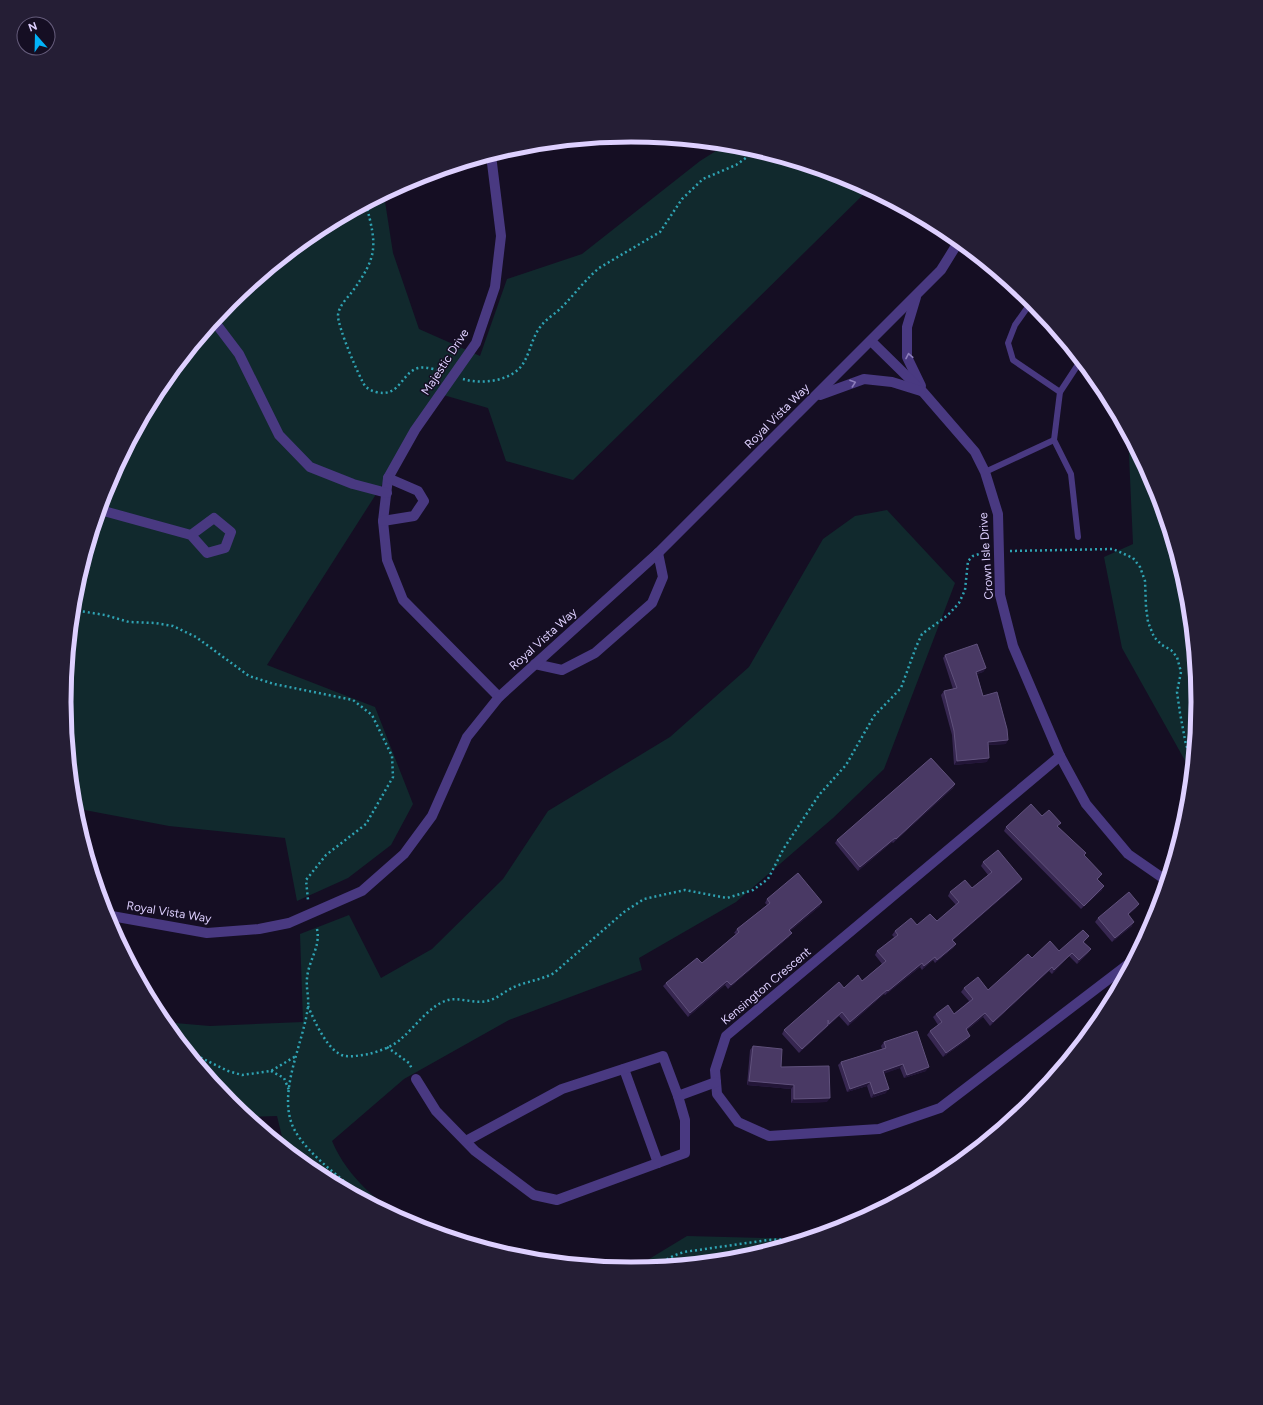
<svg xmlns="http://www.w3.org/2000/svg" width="1263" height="1405" font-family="Figtree,sans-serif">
	<rect width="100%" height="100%" fill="#150e23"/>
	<!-- green -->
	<g fill="#11292d">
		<polygon points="727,144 742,146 849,178 869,189 573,480 506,461 488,408 440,394 267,665 375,707 413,804 391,845 348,878 297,901 285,838 169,826 74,808 64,702 75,592 107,485 160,387 230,301 316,231 384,195 393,253 419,329 480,356 507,279 582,254 700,161"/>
		<polygon points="1128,433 1156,486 1188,592 1199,703 1192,773 1122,648 1104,557 1133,544"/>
		<path d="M 887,510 L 955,583 L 884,769 L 833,818 L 736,902 L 639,958 L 642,970 L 509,1020 L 404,1079 L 332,1141 C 348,1179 380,1203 413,1226 L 316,1174 L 285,1149 L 277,1116 L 247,1117 L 230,1104 L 163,1022 L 210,1026 L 303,1022 L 300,934 L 349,915 L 381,978 L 432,949 L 503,879 L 548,811 L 670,737 L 749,667 L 823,539 L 855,516 Z"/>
		<polygon points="687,1236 808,1239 742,1259 631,1270"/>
	</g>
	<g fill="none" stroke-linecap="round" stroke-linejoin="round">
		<!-- path -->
		<g stroke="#2fa3b3" stroke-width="2.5" stroke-dasharray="2 3" stroke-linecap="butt">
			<path d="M 366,204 C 377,246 378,256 352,292 C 347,298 339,306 338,315 C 337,325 359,377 365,386 C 368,389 372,391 376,392 C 400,398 401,373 418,368 C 426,366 435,370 442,371"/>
			<path d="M 463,379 C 482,385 514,381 524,362 C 531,350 532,337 541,326 C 546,319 555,314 561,308 C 574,295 585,280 599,268 L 660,232 L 682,199 L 703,179 L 736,165 L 757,150"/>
			<polyline points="1010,551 1113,549 1133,558 1140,567 1145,581 1146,607 1148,622 1154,637 1162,645 1171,650 1177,657 1181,672 1177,692 1180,713 1186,745 1193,760"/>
			<polyline points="73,610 105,615 129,622 155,623 173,626 196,637 249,676 274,684 353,700 372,715 392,756 393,777 366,824 326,855 306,880 308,900"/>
			<path d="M 317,929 C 321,947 308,961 307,979 C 306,988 309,997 308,1006 C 304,1043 276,1093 294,1129 C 308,1156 349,1184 373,1205"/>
			<path d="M 308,1006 C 314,1020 328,1053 345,1056 C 353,1057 361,1055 369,1054 C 380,1051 394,1046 402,1038 C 416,1026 430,1005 448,1000 C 459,997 474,1004 487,1001 C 497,999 505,991 514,987 C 528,981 541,980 554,973 L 624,912 L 644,899 L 685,890 L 727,898 L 753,890 L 768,879 L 784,848 L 819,795 L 846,765 L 874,716 L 901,688 L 916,647 L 922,634 L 948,615 L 959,603 L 965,590 L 968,561 L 973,556 L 979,554"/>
			<polyline points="387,1047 409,1063 412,1069"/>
			<polyline points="187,1051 228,1071 242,1075 271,1071 296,1056"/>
			<polyline points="271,1071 284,1078 289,1090"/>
			<path d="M 660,1267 C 666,1258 675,1255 684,1252 L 768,1240 L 810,1238"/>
		</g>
		<!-- service -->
		<g stroke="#493981" stroke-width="6">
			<polyline points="1032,301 1015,325 1008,343 1013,360 1060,392"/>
			<polyline points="985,472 1054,440"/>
			<polyline points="1078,537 1071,474 1054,440 1060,392 1081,360"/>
		</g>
		<!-- minor -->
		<g stroke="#493981" stroke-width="10">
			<polyline points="491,155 501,236 495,287 476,343 415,430 388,478 383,521 387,560 403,600 499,697"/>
			<polyline points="916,297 907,327 907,357 921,386"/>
			<polyline points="214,321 239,354 279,435 310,467 353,484 387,493"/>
			<polyline points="871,341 923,392 975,452 985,472 998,514 1000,595 1013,646 1060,756 1086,804 1128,854 1167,881"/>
			<polyline points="820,395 864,379 892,382 921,391"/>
			<polyline points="100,510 191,535 207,553 225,548 231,532 214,518 191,535"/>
			<polyline points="383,521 414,516 424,501 418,491 388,478"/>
			<polyline points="535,664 562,670 595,653 652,603 663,577 658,553"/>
			<polyline points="1060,756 726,1036 715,1070 717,1094 738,1122 769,1136 879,1129 940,1108 1135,959"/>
			<polyline points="106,915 207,933 259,929 289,923 362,891 404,854 432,816 467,737 499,697 658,553 941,270 959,241"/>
			<polyline points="624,1069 658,1163"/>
			<polyline points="416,1079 436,1111 475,1151 534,1195 557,1200 685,1153 685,1120 678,1096"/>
			<polyline points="466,1141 562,1089 663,1056 678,1096 716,1082"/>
		</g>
	</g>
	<!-- wall -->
	<g fill="#372751">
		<polygon points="945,655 986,668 983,672 977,674 983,696 1006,744 988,745 987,762 954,765 952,735 941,695 944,691 953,689 943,658"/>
		<polygon points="955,784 953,788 893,843 892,842 858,871 835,843 837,840"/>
		<polygon points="1042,816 1058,827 1086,853 1084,855 1100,877 1098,879 1102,890 1081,909 1004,831 1006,827"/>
		<polygon points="983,862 1020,882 953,940 956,944 953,948 935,963 933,960 922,970 920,967 885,995 884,994 848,1026 839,1016 799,1053 782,1034 784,1030 844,988 862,981 882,964 875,955 877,951 894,937 892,935 895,931 917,925 937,921 956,905 948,896 950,892 972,888 988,875 981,866"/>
		<polygon points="767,899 820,906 790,931 789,937 728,989 725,985 688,1017 663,986 666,983 702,963 736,934 734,933 737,929 767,905 765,903"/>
		<polygon points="1139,904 1136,908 1128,915 1132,926 1112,942 1095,922 1098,918"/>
		<polygon points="1089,936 1084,942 1091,949 1088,953 1077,964 1069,956 1052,974 1049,971 990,1026 983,1017 967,1030 968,1039 943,1057 927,1035 930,1031 938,1025 933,1017 936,1014 954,1014 969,1001 961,992 964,988 988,990 1032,958 1059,951"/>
		<polygon points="884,1042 926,1071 904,1078 900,1068 884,1073 886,1093 871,1098 867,1086 847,1092 838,1065 841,1062 882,1049 881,1046"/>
		<polygon points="753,1046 781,1067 827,1102 791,1103 791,1089 747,1085 750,1050"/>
	</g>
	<!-- shaded-wall -->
	<g fill="#221537">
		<polygon points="986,668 983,672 973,675 976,672"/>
		<polygon points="1008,740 1006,744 985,745 988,742"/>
		<polygon points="989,758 987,762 954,765 957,761"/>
		<polygon points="955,784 953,788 893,843 896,839"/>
		<polygon points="895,838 892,842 858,871 860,867"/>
		<polygon points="1022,879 1020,882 950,943 952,940"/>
		<polygon points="1104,886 1102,890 1081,909"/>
		<polygon points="822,902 820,906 787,934 789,930"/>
		<polygon points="1139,904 1136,908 1125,918 1128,914"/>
		<polygon points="1134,922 1132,926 1112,942 1115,938"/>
		<polygon points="792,933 789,937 728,989 731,985"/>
		<polygon points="956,944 953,948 935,963 937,960"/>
		<polygon points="1091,949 1088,953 1077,964 1079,960"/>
		<polygon points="1072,953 1069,956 1052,974 1054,970"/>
		<polygon points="935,957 933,960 922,970 924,966"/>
		<polygon points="922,963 920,967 885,995 888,991"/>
		<polygon points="1052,967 1049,971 990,1026 993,1022"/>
		<polygon points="727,981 725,985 688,1017 690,1013"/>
		<polygon points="887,990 884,994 848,1026 850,1022"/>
		<polygon points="842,1012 839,1016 826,1028 829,1024"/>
		<polygon points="985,1013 983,1017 963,1033 966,1029"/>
		<polygon points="828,1025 825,1029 799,1053 802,1049"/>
		<polygon points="970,1036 968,1039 943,1057 946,1053"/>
		<polygon points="903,1064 900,1068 881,1075 883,1071"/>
		<polygon points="929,1067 926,1071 904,1078 907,1075"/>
		<polygon points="749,1081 794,1085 791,1089 747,1085"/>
		<polygon points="870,1082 867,1086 847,1092 850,1089"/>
		<polygon points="889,1089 886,1093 871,1098 874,1094"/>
		<polygon points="830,1098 827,1102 791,1103 794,1099"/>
	</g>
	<!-- building -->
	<g fill="#493964" stroke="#60517c">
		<polygon points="977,644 986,668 976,672 983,696 997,692 1007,729 1008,740 988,742 989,758 957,761 954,731 944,691 957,688 945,655"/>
		<polygon points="931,758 955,784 896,839 895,838 860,867 837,840"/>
		<polygon points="1031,804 1042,816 1049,810 1061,823 1057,826 1086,853 1084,855 1102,874 1097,879 1104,886 1084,906 1006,827"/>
		<polygon points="998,850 1022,879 952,940 956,944 937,960 935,957 924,966 922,963 888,991 887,990 850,1022 842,1012 829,1024 828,1020 828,1025 802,1049 784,1030 839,982 844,988 858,975 862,981 886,961 877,951 898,935 895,931 911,918 917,925 930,914 937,921 959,902 950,892 965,880 972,888 992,872 983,862"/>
		<polygon points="798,873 822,902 789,930 792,933 731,985 727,981 690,1013 666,983 697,958 702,963 739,932 737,929 770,903 767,899"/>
		<polygon points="1129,892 1139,904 1128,914 1134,922 1115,938 1098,918"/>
		<polygon points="1083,930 1089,936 1083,942 1091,949 1079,960 1072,953 1054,970 1052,967 993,1022 985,1013 966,1029 970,1036 946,1053 930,1031 942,1022 936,1014 948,1005 954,1014 973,999 964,988 978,977 988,990 1028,954 1032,958 1050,941 1059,951"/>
		<polygon points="917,1031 929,1067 907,1075 903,1064 883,1071 889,1089 874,1094 870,1082 850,1089 841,1062 886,1048 884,1042"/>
		<polygon points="753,1046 782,1049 781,1067 829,1066 830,1098 794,1099 794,1085 749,1081"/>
	</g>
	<!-- one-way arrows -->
	<defs><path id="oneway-chevron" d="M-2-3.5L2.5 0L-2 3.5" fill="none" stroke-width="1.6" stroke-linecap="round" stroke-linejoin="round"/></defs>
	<g stroke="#8c7dba">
		<use href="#oneway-chevron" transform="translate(909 356) rotate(-101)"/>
		<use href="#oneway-chevron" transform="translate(853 383) rotate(-19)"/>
	</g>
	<g text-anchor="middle" stroke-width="3" stroke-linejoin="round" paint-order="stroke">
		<!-- street labels -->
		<g font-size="12" fill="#ded0ff" stroke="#150e23">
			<text transform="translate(445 362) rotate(-57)" y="4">Majestic Drive</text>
			<text transform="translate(777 416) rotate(-45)" y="4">Royal Vista Way</text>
			<text transform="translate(986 556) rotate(-94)" y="4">Crown Isle Drive</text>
			<text transform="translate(543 639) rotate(-42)" y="4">Royal Vista Way</text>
			<text transform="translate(169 912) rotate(9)" y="4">Royal Vista Way</text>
			<text transform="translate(766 986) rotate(-40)" y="4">Kensington Crescent</text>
		</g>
	</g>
	<!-- crop -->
	<path d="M0 0H1263V1405H0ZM71 702a560 560 0 1 1 1120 0a560 560 0 1 1-1120 0Z" fill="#251e35" fill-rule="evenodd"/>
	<path fill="none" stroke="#ded0ff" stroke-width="5" d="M71 702a560 560 0 1 1 1120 0a560 560 0 1 1-1120 0Z"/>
	<!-- north arrow -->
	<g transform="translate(36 36) rotate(340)"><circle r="19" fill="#150e23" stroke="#655c7b"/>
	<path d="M0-3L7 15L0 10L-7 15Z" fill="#02b3f9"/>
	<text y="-6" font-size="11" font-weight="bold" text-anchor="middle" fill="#ded0ff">N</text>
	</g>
</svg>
